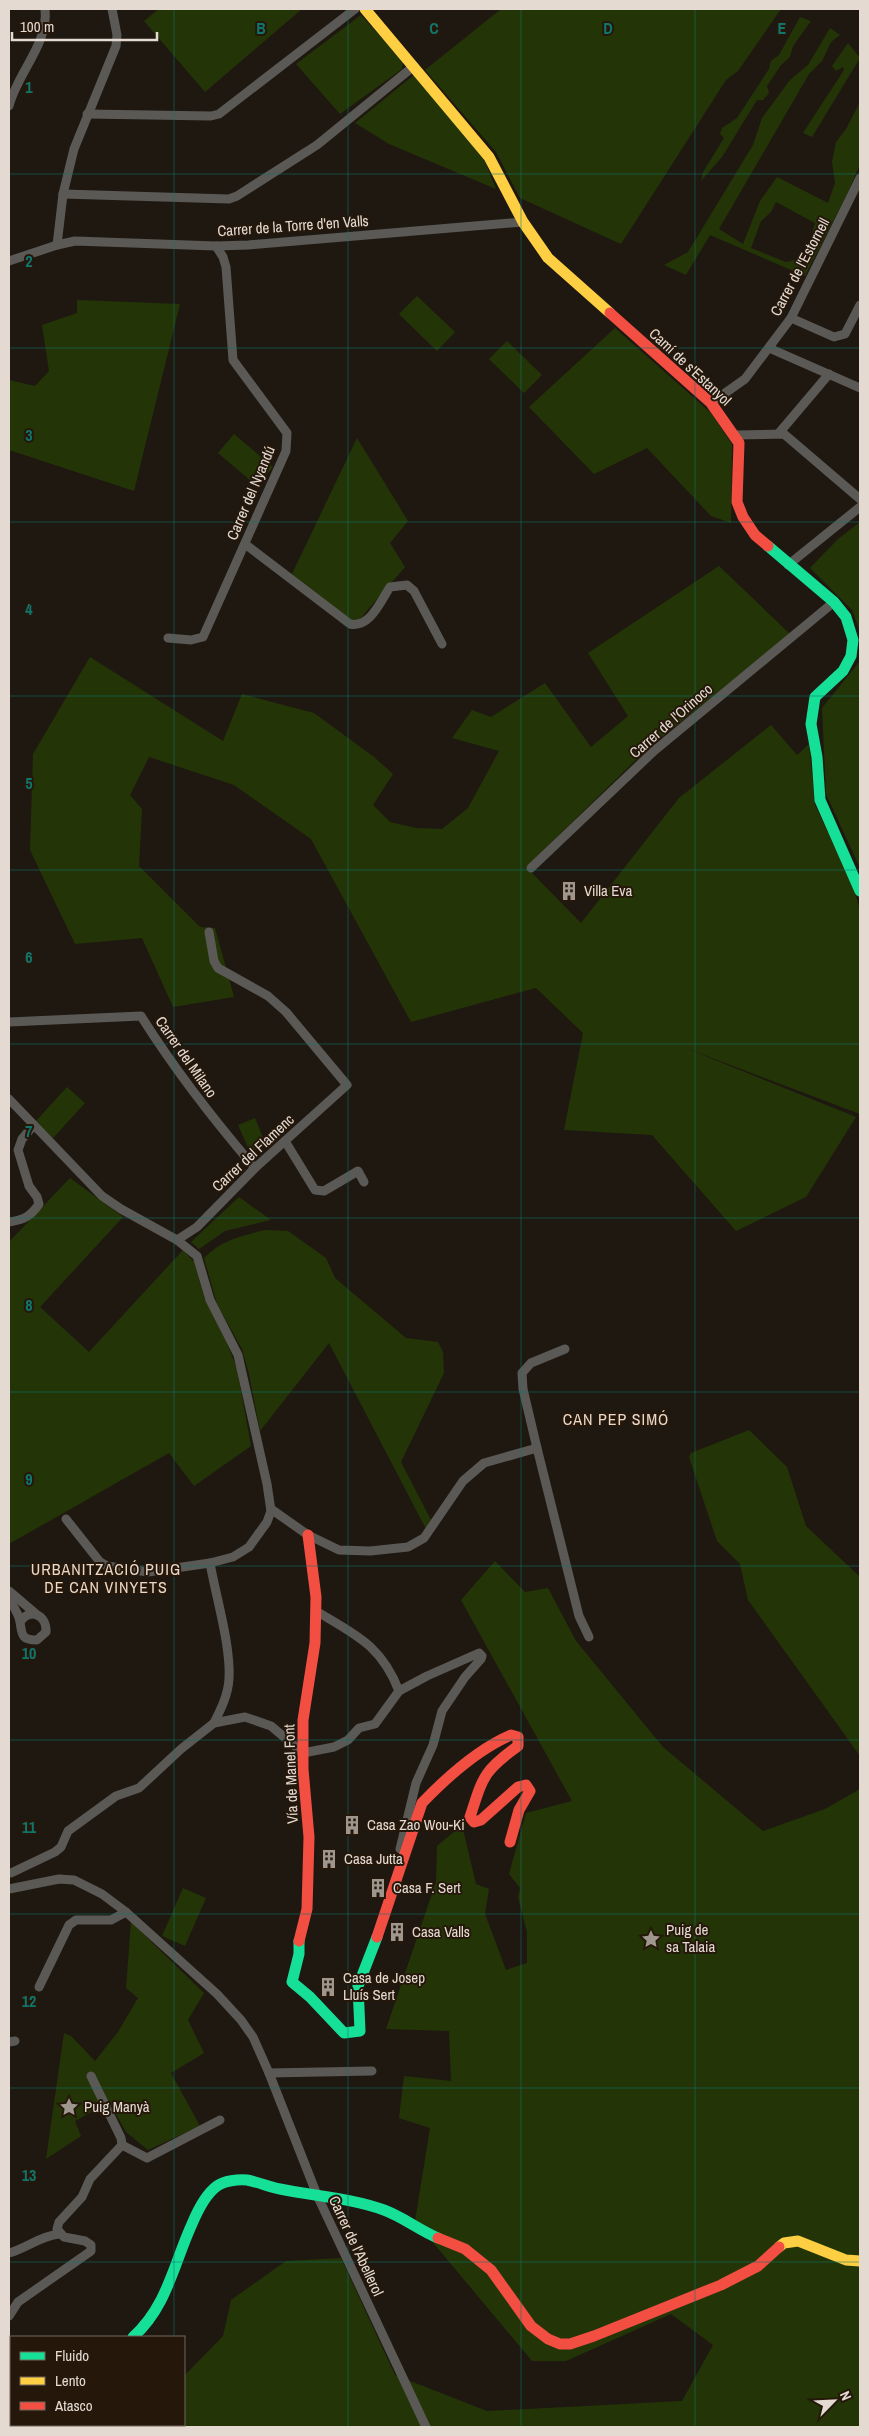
<svg xmlns="http://www.w3.org/2000/svg" width="869" height="2436" font-family="'Archivo Narrow',sans-serif">
	<rect width="100%" height="100%" fill="#1f1811"/>
	<!-- green -->
	<g fill="#233507" fill-rule="evenodd">
		<polygon points="159,9 302,9 205,92 144,21"/>
		<polygon points="501,9 781,9 738,71 726,80 621,244 520,198 496,152 425,70"/>
		<polygon points="361,15 403,61 402,69 340,114 296,64"/>
		<polygon points="800,17 811,21 793,46 790,57 781,65 767,86 769,93 763,100 757,100 722,157 701,181 703,172 724,138 720,134 722,128 737,118 769,69 771,61 779,55"/>
		<path d="M 830,28 L 840,35 L 831,42 L 822,61 L 809,74 L 719,229 L 743,244 L 760,201 L 777,177 L 828,203 L 835,183 L 832,162 L 836,142 L 846,129 L 860,102 L 860,164 L 849,190 L 805,276 L 710,235 L 686,275 L 664,265 L 688,252 L 753,145 L 762,118 L 790,80 L 808,65 ZM 776,202 L 815,223 L 805,258 L 786,262 L 751,248 L 761,221 L 771,212 Z"/>
		<polygon points="848,43 860,58 812,137 803,133 844,70 843,67 836,71 832,66"/>
		<polygon points="414,75 483,157 496,189 389,144 355,123"/>
		<polygon points="417,296 455,332 437,351 399,314"/>
		<polygon points="77,300 180,304 134,491 9,450 9,380 35,386 49,371 42,325 77,313"/>
		<polygon points="615,328 711,413 732,444 731,523 711,516 647,448 594,474 529,407"/>
		<polygon points="507,341 542,375 524,393 489,359"/>
		<polygon points="234,434 273,467 257,486 218,453"/>
		<polygon points="357,438 408,521 390,543 405,567 358,621 351,620 292,574"/>
		<polygon points="860,522 860,632 852,610 810,568 838,539"/>
		<polygon points="719,566 790,634 646,750 526,867 581,923 679,798 771,725 797,755 809,744 815,805 853,886 860,910 860,1114 683,1047 856,1117 806,1197 736,1231 652,1135 564,1130 583,1033 536,988 411,1022 311,839 234,785 149,757 130,795 142,809 139,866 200,927 215,928 234,997 173,1007 142,938 75,944 30,850 33,754 90,657 223,741 242,694 314,713 374,757 393,774 373,805 390,822 416,828 442,829 468,808 499,751 452,738 472,710 491,717 545,683 591,747 628,716 588,653"/>
		<polygon points="860,661 860,868 826,794 822,708"/>
		<polygon points="67,1087 85,1103 53,1138 35,1122"/>
		<polygon points="255,1118 266,1145 250,1152 238,1125"/>
		<polygon points="70,1178 123,1217 40,1307 89,1352 183,1250 194,1262 204,1297 226,1341 237,1369 251,1446 194,1486 169,1453 9,1544 9,1242"/>
		<polygon points="239,1197 271,1220 225,1231 199,1249 191,1242"/>
		<path d="M 265,1230 L 288,1231 L 326,1258 L 335,1278 L 406,1338 L 438,1342 L 443,1352 L 444,1373 L 401,1462 L 431,1520 L 426,1529 L 329,1343 L 260,1431 L 249,1374 L 242,1349 L 217,1304 L 204,1258 C 222,1240 240,1236 265,1230 Z"/>
		<polygon points="749,1430 787,1467 806,1526 860,1577 860,1756 748,1600 740,1564 717,1541 689,1457 691,1453"/>
		<polygon points="495,1561 525,1592 548,1588 576,1641 663,1747 763,1831 825,1809 860,1789 860,2427 133,2427 135,2425 184,2425 184,2376 223,2336 231,2300 286,2261 341,2258 395,2375 487,2411 682,2401 713,2345 671,2314 566,2361 532,2361 415,2221 430,2128 399,2118 404,2076 451,2081 449,2031 386,2029 436,1882 437,1846 462,1825 476,1884 489,1889 485,1914 506,1970 527,1963 527,1932 518,1897 520,1888 509,1874 526,1813 572,1801 461,1600"/>
		<polygon points="183,1888 206,1898 185,1946 162,1936"/>
		<polygon points="131,1922 204,1993 188,2020 204,2053 171,2073 200,2126 148,2150 126,2132 109,2102 75,2121 81,2136 46,2159 64,2033 71,2036 95,2061 118,2032 138,1998 126,1988"/>
	</g>
	<g fill="none" stroke-linecap="round" stroke-linejoin="round">
		<!-- street -->
		<g stroke="#5b5956" stroke-width="9">
			<path d="M 9,106 C 17,73 49,44 45,9"/>
			<polyline points="87,114 211,116 219,114 355,9"/>
			<polyline points="63,194 229,199 237,196 317,145 414,66"/>
			<polyline points="57,245 63,194 74,149 116,46 117,35 112,9"/>
			<polyline points="9,261 57,245 75,241 216,246 248,245 523,222"/>
			<polyline points="791,318 834,337 845,334 860,305"/>
			<polyline points="769,348 860,388"/>
			<polyline points="711,403 745,379 791,318 860,178"/>
			<polyline points="779,433 829,374"/>
			<polyline points="736,435 784,434 860,499"/>
			<path d="M 245,544 L 350,624 C 370,628 380,602 390,587 L 407,585 L 414,591 L 442,644"/>
			<polyline points="788,565 860,507"/>
			<polyline points="168,638 191,640 203,637 286,451 287,433 233,360 226,267 223,257 216,246"/>
			<polyline points="531,868 654,751 834,602"/>
			<path d="M 9,1022 L 141,1016 C 175,1070 213,1119 255,1168"/>
			<polyline points="9,1099 102,1196 121,1209 177,1240 197,1256 210,1300 238,1355 267,1484 271,1511 267,1522 249,1547 233,1557 210,1563 148,1572 107,1566 100,1562 66,1519"/>
			<polyline points="285,1141 315,1190 324,1191 358,1171 364,1182"/>
			<path d="M 9,1222 C 24,1220 31,1216 39,1204 L 37,1197 L 29,1186 L 18,1150 L 22,1139 L 33,1126"/>
			<polyline points="177,1240 197,1227 255,1168 347,1085 286,1012 268,996 218,968 214,961 209,932"/>
			<polyline points="537,1448 523,1389 522,1373 531,1363 565,1349"/>
			<polyline points="271,1509 308,1535 339,1550 370,1551 408,1547 424,1538 463,1481 484,1463 537,1448 579,1616 589,1637"/>
			<path d="M 210,1563 C 216,1597 231,1646 229,1679 C 228,1695 221,1709 214,1723"/>
			<polyline points="9,1591 36,1614"/>
			<path d="M 9,1599 C 13,1606 19,1614 20,1622 C 22,1634 21,1640 37,1640 L 46,1632 C 47,1615 30,1607 20,1622"/>
			<path d="M 316,1611 C 356,1635 381,1645 399,1691"/>
			<polyline points="11,1873 55,1852 61,1847 68,1831 116,1796 139,1788 181,1749 214,1723 245,1717 271,1726 303,1753 334,1747 348,1740 359,1728 375,1724 399,1691 427,1676 479,1653 482,1656 481,1659 465,1677 442,1711 433,1745 416,1783 400,1849"/>
			<polyline points="9,1889 59,1879 74,1880 102,1894 126,1912 217,1994 241,2020 253,2037 269,2073 317,2195 426,2427"/>
			<polyline points="39,1987 69,1925 76,1920 111,1920 126,1912"/>
			<polyline points="9,2042 15,2041"/>
			<polyline points="269,2073 372,2071"/>
			<polyline points="91,2076 121,2138 122,2145"/>
			<path d="M 9,2253 C 27,2248 40,2236 59,2234"/>
			<polyline points="9,2316 18,2302 91,2251 91,2245 85,2241 64,2237 57,2229 59,2222 82,2197 90,2179 122,2145 147,2158 220,2120"/>
			<polyline points="45,2427 48,2425"/>
		</g>
		<!-- fast -->
		<g stroke="#16e098" stroke-width="11">
			<polyline points="768,546 834,602 846,617 853,640 851,656 843,671 815,697 811,724 817,757 820,800 860,891"/>
			<polyline points="299,1941 299,1954 292,1982 310,1997 344,2033 360,2031 358,1986 377,1937"/>
			<path d="M 133,2337 C 167,2307 174,2263 192,2224 C 197,2212 206,2194 217,2186 C 224,2181 238,2179 247,2180 C 258,2182 269,2187 280,2189 C 314,2196 351,2198 384,2210 C 403,2217 419,2230 438,2238"/>
		</g>
		<!-- slow -->
		<g stroke="#ffcf43" stroke-width="11">
			<polyline points="365,9 489,157 523,222 548,258 610,313"/>
			<polyline points="779,2247 784,2243 798,2241 846,2260 860,2261"/>
		</g>
		<!-- jam -->
		<g stroke="#f24e42" stroke-width="11">
			<polyline points="610,313 711,403 739,443 737,502 743,517 755,535 768,546"/>
			<path d="M 377,1937 L 422,1803 C 447,1777 478,1749 511,1735 L 518,1737 L 518,1746 C 483,1771 483,1777 470,1817 L 474,1822 L 481,1820 L 518,1787 L 526,1785 L 530,1791 L 519,1810 L 510,1842"/>
			<polyline points="299,1941 307,1909 309,1837 303,1769 303,1720 315,1643 316,1597 308,1535"/>
			<polyline points="438,2238 465,2249 491,2270 531,2326 548,2339 560,2344 570,2344 594,2336 721,2285 758,2266 779,2247"/>
		</g>
	</g>
	<!-- grid -->
	<path fill="none" stroke="#0f766e" stroke-width="1" stroke-opacity="0.55" d="M 174,9 L 174,2337M 348,9 L 348,2427M 521,9 L 521,2427M 695,9 L 695,2427M 9,174 L 860,174M 9,348 L 860,348M 9,522 L 860,522M 9,696 L 860,696M 9,870 L 860,870M 9,1044 L 860,1044M 9,1218 L 860,1218M 9,1392 L 860,1392M 9,1566 L 860,1566M 9,1740 L 860,1740M 9,1914 L 860,1914M 9,2088 L 860,2088M 9,2262 L 860,2262M 174,2425 L 174,2427"/>
	<!-- icons -->
	<defs>
		<g id="building-bare" transform="scale(1.5)"><path d="M-4-6H4V6H1V3H-1V6H-4ZM-2.5-4.3h1.7v1.8h-1.7ZM.8-4.3h1.7v1.8H.8ZM-2.5-1h1.7V.8h-1.7ZM.8-1h1.7V.8H.8Z" fill="#9f968e" stroke="#25180b" stroke-width="2.5" paint-order="stroke"/></g>
		<g id="sight-bare" transform="scale(1.5)"><path d="M0-6L1.8-2.2L6-1.7L2.9 1.2L3.7 5.4L0 3.3L-3.7 5.4L-2.9 1.2L-6-1.7L-1.8-2.2Z" fill="#9f968e" stroke="#25180b" stroke-width="2.5" paint-order="stroke"/></g>
	</defs>
	<g fill-rule="evenodd">
		<use href="#building-bare" x="569" y="891"/>
		<use href="#building-bare" x="352" y="1825"/>
		<use href="#building-bare" x="329" y="1859"/>
		<use href="#building-bare" x="378" y="1888"/>
		<use href="#building-bare" x="397" y="1932"/>
		<use href="#sight-bare" x="651" y="1939"/>
		<use href="#building-bare" x="328" y="1987"/>
		<use href="#sight-bare" x="69" y="2107"/>
	</g>
	<g text-anchor="middle" stroke-width="4" stroke-linejoin="round" paint-order="stroke">
		<!-- street labels -->
		<g font-size="15" fill="#e4dad2" stroke="#25180b">
			<text transform="translate(293 226) rotate(-4)" y="5">Carrer de la Torre d'en Valls</text>
			<text transform="translate(800 267) rotate(-62)" y="5">Carrer de l'Estornell</text>
			<text transform="translate(690 367) rotate(43)" y="5">Camí de s'Estanyol</text>
			<text transform="translate(251 493) rotate(-67)" y="5">Carrer del Nyandú</text>
			<text transform="translate(671 721) rotate(-41)" y="5">Carrer de l'Orinoco</text>
			<text transform="translate(186 1057) rotate(55)" y="5">Carrer del Milano</text>
			<text transform="translate(253 1153) rotate(-43)" y="5">Carrer del Flamenc</text>
			<text transform="translate(291 1774) rotate(-92)" y="5">Vía de Manel Font</text>
			<text transform="translate(356 2246) rotate(65)" y="5">Carrer de l'Abellerol</text>
		</g>
		<!-- poi labels -->
		<g font-size="15" fill="#e4dad2" stroke="#25180b" text-anchor="start">
			<text x="584" y="896">Villa Eva</text>
			<text x="367" y="1830">Casa Zao Wou-Ki</text>
			<text x="344" y="1864">Casa Jutta</text>
			<text x="393" y="1893">Casa F. Sert</text>
			<text x="666" y="1935">Puig de<tspan x="666" dy="17">sa Talaia</tspan></text>
			<text x="412" y="1937">Casa Valls</text>
			<text x="343" y="1983">Casa de Josep<tspan x="343" dy="17">Lluís Sert</tspan></text>
			<text x="84" y="2112">Puig Manyà</text>
		</g>
		<!-- neighbourhood labels -->
		<g font-size="16" letter-spacing="1" fill="#ebd8c8" stroke="#25180b">
			<text x="616" y="1425">CAN PEP SIMÓ</text>
			<text x="106" y="1575">URBANITZACIÓ PUIG<tspan x="106" dy="18">DE CAN VINYETS</tspan></text>
		</g>
	</g>
	<g font-size="16" text-anchor="middle" font-weight="bold" fill="#0f766e" stroke="#25180b" stroke-width="4" stroke-linejoin="round" paint-order="stroke">
		<text x="261" y="34">B</text>
		<text x="434" y="34">C</text>
		<text x="608" y="34">D</text>
		<text x="782" y="34">E</text>
		<text x="29" y="93">1</text>
		<text x="29" y="267">2</text>
		<text x="29" y="441">3</text>
		<text x="29" y="615">4</text>
		<text x="29" y="789">5</text>
		<text x="29" y="963">6</text>
		<text x="29" y="1137">7</text>
		<text x="29" y="1311">8</text>
		<text x="29" y="1485">9</text>
		<text x="29" y="1659">10</text>
		<text x="29" y="1833">11</text>
		<text x="29" y="2007">12</text>
		<text x="29" y="2181">13</text>
	</g>
	<!-- border -->
	<rect width="869" height="2436" fill="none" stroke="#e4dad2" stroke-width="20"/>
	<!-- legend -->
	<rect x="10" y="2336" width="175" height="90" fill="#25180b" stroke="#71665b"/>
	<rect x="20" y="2352" width="25" height="8" fill="#16e098" stroke="#71665b"/>
	<text x="55" y="2361" font-size="15" fill="#e4dad2">Fluido</text>
	<rect x="20" y="2377" width="25" height="8" fill="#ffcf43" stroke="#71665b"/>
	<text x="55" y="2386" font-size="15" fill="#e4dad2">Lento</text>
	<rect x="20" y="2402" width="25" height="8" fill="#f24e42" stroke="#71665b"/>
	<text x="55" y="2411" font-size="15" fill="#e4dad2">Atasco</text>
	<!-- north arrow -->
	<g transform="translate(834 2401) rotate(66)" stroke="#25180b" stroke-width="4" paint-order="stroke">
	<path d="M0-4L9 19L0 12L-9 19Z" fill="#e4dad2"/>
	<text y="-8" font-size="14" font-weight="bold" text-anchor="middle" fill="#e4dad2">N</text>
	</g>
	<!-- scale -->
	<path d="M12 32v8h145v-8" fill="none" stroke="#e4dad2" stroke-width="2.5"/>
	<text x="20" y="32" font-size="15" fill="#e4dad2" stroke="#25180b" stroke-width="4" paint-order="stroke">100 m</text>
</svg>
